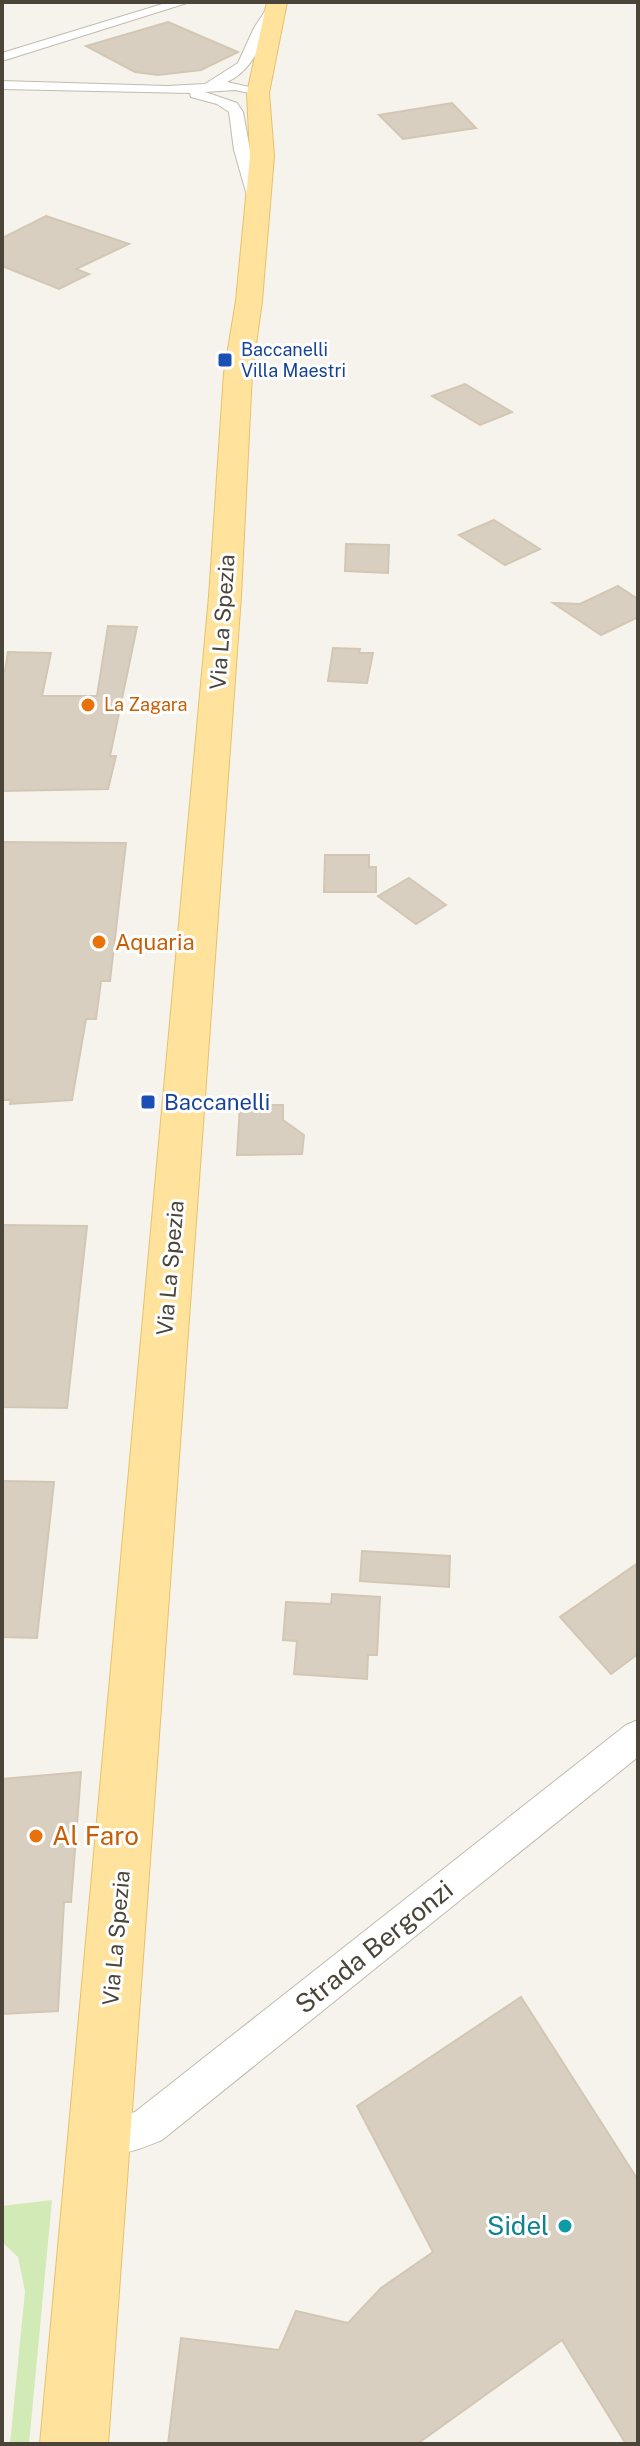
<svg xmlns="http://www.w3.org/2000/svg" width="640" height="2446" font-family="'Public Sans',sans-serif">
	<rect width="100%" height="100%" fill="#f6f3ec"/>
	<!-- green -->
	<polygon fill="#d2eab5" points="52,2200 29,2444 10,2444 25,2291 18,2257 2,2242 2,2206"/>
	<!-- building -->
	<g fill="#d8cfc1" stroke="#d3c7b4" stroke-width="2">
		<polygon points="168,22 238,52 201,70 158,75 135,72 86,46"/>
		<polygon points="452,103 476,128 403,139 379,115"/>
		<polygon points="46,216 129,244 76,269 89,274 59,289 2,266 2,238"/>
		<polygon points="465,384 512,412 480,425 432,396"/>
		<polygon points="494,520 540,549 505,565 459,535"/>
		<polygon points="346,544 389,545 388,573 345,571"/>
		<polygon points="618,586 638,599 638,617 601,635 553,603 580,604"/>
		<polygon points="108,626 137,627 110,756 116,756 108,789 2,791 2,671 5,671 8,652 51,653 42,696 97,696"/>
		<polygon points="333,648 360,649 359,653 373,653 367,683 328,681"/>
		<polygon points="2,842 126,843 110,981 101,981 96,1019 86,1019 72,1100 10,1104 11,1100 2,1100"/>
		<polygon points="325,855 369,855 369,867 376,867 376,892 324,892"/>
		<polygon points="409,878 446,905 416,924 378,896"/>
		<polygon points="240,1105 283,1105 283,1120 304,1135 302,1154 237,1155"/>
		<polygon points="2,1225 87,1226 67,1408 2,1407"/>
		<polygon points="2,1481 54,1482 37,1638 2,1637"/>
		<polygon points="362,1551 450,1556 449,1587 360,1581"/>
		<polygon points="638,1563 638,1654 611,1674 560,1617"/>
		<polygon points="332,1594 380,1597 377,1655 368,1655 367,1679 294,1674 297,1641 283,1640 286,1602 331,1604"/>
		<polygon points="81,1772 71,1902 64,1902 58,2011 2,2014 2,1779"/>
		<polygon points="521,1997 638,2180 638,2444 626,2444 562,2340 417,2444 168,2444 181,2338 279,2350 296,2311 348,2323 381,2288 433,2252 357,2106"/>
	</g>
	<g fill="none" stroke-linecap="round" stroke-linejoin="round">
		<!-- minor casing -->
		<g stroke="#c2bbae" stroke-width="2">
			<g id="minor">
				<polygon points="169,2 190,2 2,61 2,53"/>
				<path d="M 271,2 L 283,5 C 265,31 257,69 227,82 L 263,90 L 263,96 L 235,90 L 205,92 L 237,103 L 243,112 L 250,150 L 266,206 L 264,209 L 258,211 L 250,206 L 234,150 L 229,112 L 217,104 L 191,97 L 190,93 L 2,89 L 2,81 L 167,86 L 205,84 L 238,63 L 254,28 Z"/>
				<path d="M 638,1720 L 638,1757 L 162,2140 C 135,2151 115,2160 86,2148 L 80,2134 L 86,2120 C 103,2113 119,2118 135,2112 L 626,1725 Z"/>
			</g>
		</g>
		<!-- primary casing -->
		<g stroke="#e6c16a" stroke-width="2">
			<polygon id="primary" points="267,2 287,2 269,93 274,156 262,301 252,373 241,596 108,2444 40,2444 209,596 224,373 236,301 250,156 247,93"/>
		</g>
		<!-- minor -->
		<use href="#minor" fill="#fff" fill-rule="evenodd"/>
		<!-- primary -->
		<use href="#primary" fill="#ffe39c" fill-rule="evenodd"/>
	</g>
	<!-- markers -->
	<g fill="#1a4fb4" stroke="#fff" stroke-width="3">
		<rect x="217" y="352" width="16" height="16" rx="4"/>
		<rect x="140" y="1094" width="16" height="16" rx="4"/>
	</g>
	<g fill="#e8710a" stroke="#fff" stroke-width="3">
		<circle cx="88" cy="705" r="8"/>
		<circle cx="99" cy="942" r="8"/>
		<circle cx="36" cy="1836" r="8"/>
	</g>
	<circle fill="#0f9aa8" stroke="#fff" stroke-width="3" cx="565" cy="2226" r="8"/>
	<g text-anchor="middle" stroke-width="6" stroke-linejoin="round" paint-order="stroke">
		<!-- far-transit labels -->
		<g font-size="18" fill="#164399" stroke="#fff" text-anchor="start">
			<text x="241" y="356">Baccanelli<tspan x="241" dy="21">Villa Maestri</tspan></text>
		</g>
		<!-- far-food labels -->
		<g font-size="18" fill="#c56008" stroke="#fff" text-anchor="start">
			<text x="104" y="711">La Zagara</text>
		</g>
		<!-- street labels -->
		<g font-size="22" fill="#4b4439" stroke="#fff">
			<text transform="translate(222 622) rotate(-86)" y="8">Via La Spezia</text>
			<text transform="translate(170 1268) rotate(-85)" y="8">Via La Spezia</text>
			<text transform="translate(116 1938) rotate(-85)" y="8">Via La Spezia</text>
		</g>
		<!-- food labels -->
		<g font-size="22" fill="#c56008" stroke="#fff" text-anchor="start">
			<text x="115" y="950">Aquaria</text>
		</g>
		<!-- transit labels -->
		<g font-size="22" fill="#164399" stroke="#fff" text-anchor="start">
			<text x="164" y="1110">Baccanelli</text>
		</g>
		<!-- near-food labels -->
		<g font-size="26" fill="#c56008" stroke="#fff" text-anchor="start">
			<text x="52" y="1845">Al Faro</text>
		</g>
		<!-- near-street labels -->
		<g font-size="26" fill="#4b4439" stroke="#fff">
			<text transform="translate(374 1947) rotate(-39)" y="9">Strada Bergonzi</text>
		</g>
		<!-- near-culture labels -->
		<g font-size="26" fill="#0d838f" stroke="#fff" text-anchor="end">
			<text x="549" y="2235">Sidel</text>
		</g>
	</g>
	<!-- border -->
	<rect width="640" height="2446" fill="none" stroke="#4b4439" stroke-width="8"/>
</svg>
